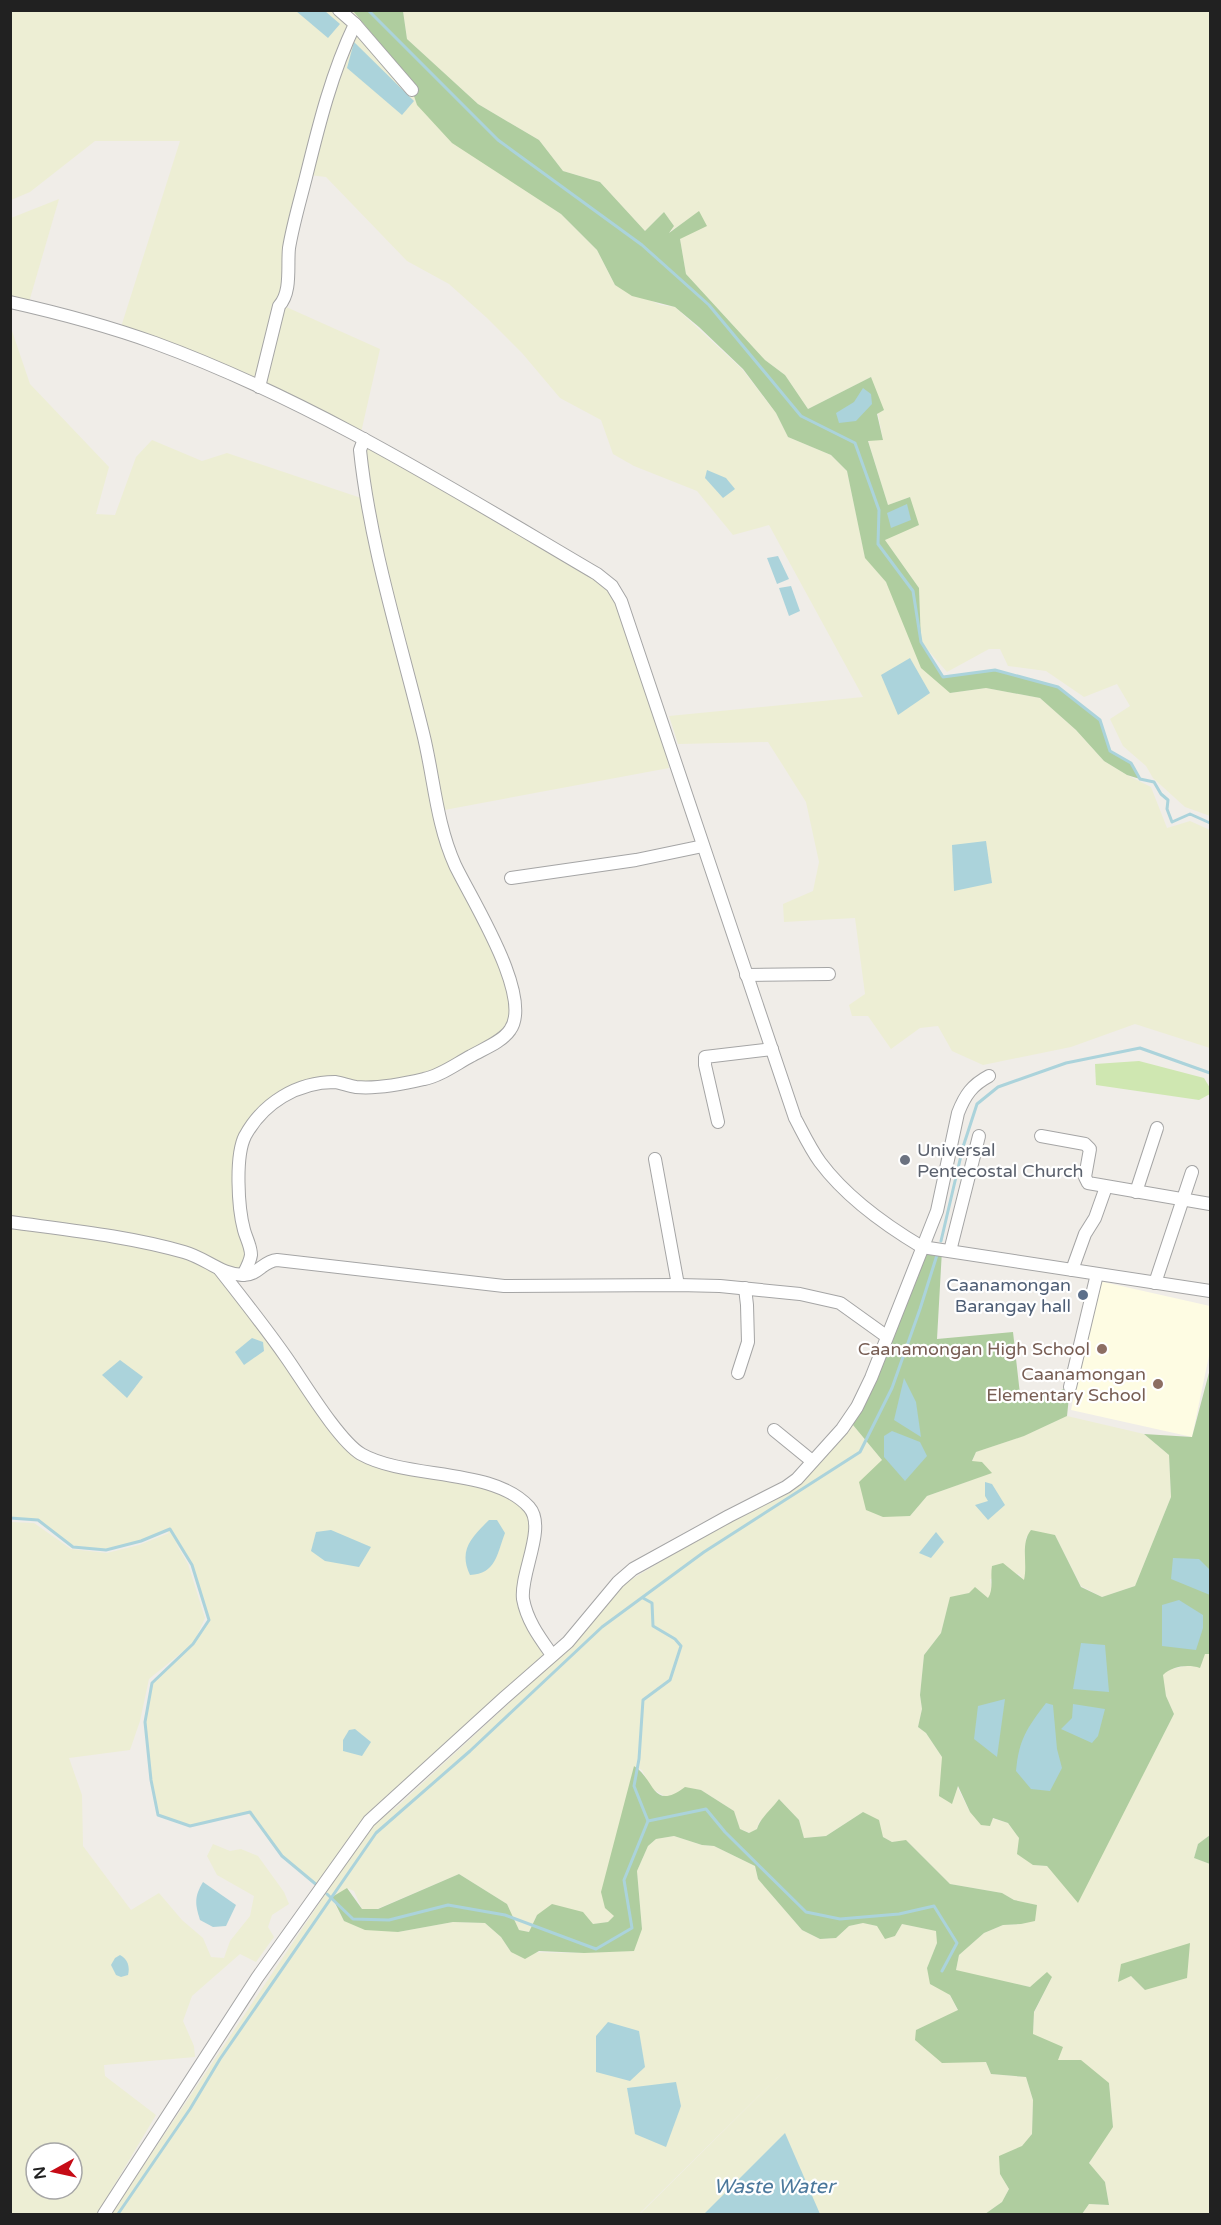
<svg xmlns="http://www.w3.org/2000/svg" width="1221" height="2225" font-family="'Varela Round',sans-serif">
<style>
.education{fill:#fefce3}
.farmland{fill:#edeed4;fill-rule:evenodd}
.grass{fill:#cfe7b1}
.forest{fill:#afcd9f}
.water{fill:#abd3db}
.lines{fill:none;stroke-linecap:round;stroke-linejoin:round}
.stream{stroke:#abd3db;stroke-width:3}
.minor-casing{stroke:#a5a5a5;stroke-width:14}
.minor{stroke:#fff;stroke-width:12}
.worship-dot{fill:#6b7280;stroke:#fff;stroke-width:2}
.service-dot{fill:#5c6f8a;stroke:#fff;stroke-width:2}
.education-dot{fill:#8d6e63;stroke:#fff;stroke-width:2}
.labels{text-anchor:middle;stroke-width:4.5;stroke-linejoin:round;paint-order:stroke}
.worship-label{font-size:18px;fill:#5b616d;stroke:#fff;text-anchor:start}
.service-label{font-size:18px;fill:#4e5e75;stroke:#fff;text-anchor:end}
.education-label{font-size:18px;fill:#785e54;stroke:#fff;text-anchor:end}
.water-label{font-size:20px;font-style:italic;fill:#4b789c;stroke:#fff}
</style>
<rect width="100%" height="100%" fill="#f0ede8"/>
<path class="education" d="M1099 1281 1210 1306V1351L1192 1437 1071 1410Z"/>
<g class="farmland">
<path d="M11 11H353L394 60 510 180 561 214 597 250 615 285 661 305 675 307 742 369 776 413 788 437 831 455 847 471 865 557 886 582 950 693 986 688 1040 698 1076 730 1104 761 1127 775 1151 787 1167 828 1190 821 1210 830V1048L1135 1024 1071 1047 983 1065 952 1051 938 1026 920 1028 891 1049 868 1016H852L849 1005 865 994 855 918 784 922 783 904 813 891 819 862 806 802 768 742 678 744 669 716 863 697 769 525 733 535 697 491 634 466 613 454 601 420 560 398 522 353 487 318 449 284 407 261 326 177 309 175 284 306 380 349 360 437 121 327 180 141H95L30 192 11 200Z"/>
<path d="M403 11H1210V816L1185 807 1153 778 1146 766 1123 746 1110 719 1130 706 1117 684 1084 697 1046 671 1008 666 1000 649H989L947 672 921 642 919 588 885 540 910 497 888 505 868 440H883L871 377 808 409 785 375 765 360 686 274 680 239 699 212 665 235 674 226 664 212 645 231 600 182 563 171 539 140 478 104 407 39Z"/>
<path d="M59 199 29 302 11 297V218Z"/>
<path d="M10 325 30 384 109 467 96 514 115 515 136 457 152 440 202 461 227 453 367 500 362 443 597 574 616 593 662 723 669 768 439 811 516 1004 502 1038 429 1078 371 1086 321 1084 287 1093 246 1136 239 1170 251 1251 246 1275 221 1270 361 1454 496 1487 533 1513 523 1597 552 1655 383 1807 319 1887 282 1856 247 1812 190 1826 158 1815 151 1780 145 1722 152 1683 186 1649 149 1679 140 1721 130 1750 69 1758 82 1795 83 1846 131 1910 159 1893 182 1920 203 1938 211 1957 224 1958 230 1941 250 1916 254 1896 217 1875 207 1856 213 1844 230 1851 241 1849 258 1856 284 1892 289 1904 272 1915 268 1927 274 1937 256 1962 240 1954 192 1996 183 2021 194 2046 195 2057 104 2065 105 2076 156 2115 97 2214H11V1522L34 1523 71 1549 107 1553 139 1545 169 1533 166 1530 141 1541 106 1550 71 1545 38 1520 11 1518ZM175 1542 192 1565 209 1619 196 1638 205 1618 188 1564ZM36 2153H72V2189H36Z"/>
<path d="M1067 1416 1144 1434 1169 1455 1171 1497 1135 1586 1102 1597 1081 1586 1055 1535 1026 1537 1027 1571 1024 1581 1019 1574 990 1579 992 1591 988 1599 969 1593 950 1598 941 1633 924 1655 920 1695 922 1709 918 1727 926 1733 942 1757 970 1812 1008 1823 1019 1838 1033 1865 1047 1866 1078 1902 1174 1714 1166 1696 1162 1675 1167 1670 1190 1665 1205 1654H1210V1835L1198 1844 1194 1858 1210 1864V2214H1082L1089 2204 1109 2205 1105 2182 1089 2164 1102 2139 1113 2127 1109 2083 1060 2072 1033 2034 1034 2013 1052 1977 1030 1987 959 1972 956 1970 959 1955 984 1933 1003 1925 1021 1924 1036 1905 1014 1900 1002 1893 950 1884 907 1841 892 1842 883 1837 863 1812 826 1836 804 1838 799 1820 779 1799 767 1816 759 1822 757 1829 750 1833 740 1829 734 1811 701 1790 685 1788 673 1797H666L651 1788 642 1770 634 1766 628 1792 614 1916 609 1922 593 1924 537 1915 529 1932 519 1930 507 1904 459 1874 377 1909H362L354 1891 347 1888 333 1901 344 1921 398 1932 453 1922 485 1923 501 1937 511 1952 584 1953 642 1929 637 1871 648 1846 656 1839 674 1836 702 1845 714 1846 755 1866 758 1879 802 1930 820 1939 836 1938 849 1926 863 1923 877 1926 895 1936 902 1924 937 1931V1943L927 1968 950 1995 958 2011 916 2030 979 2062H986L991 2074 1026 2077 1033 2100 1032 2134 1000 2174 1009 2189 1002 2202 985 2214H640L798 2057 639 2214H111L371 1826 400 1804 547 1668 619 1587 813 1469 853 1425 882 1460 910 1516 927 1496 991 1473 982 1462H972L976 1452 1023 1436ZM1190 1944 1145 1990 1131 1976 1118 1981Z"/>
</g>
<path class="grass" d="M1139 1061 1204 1078 1210 1088V1094L1199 1100 1096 1085 1095 1064Z"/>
<g class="forest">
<path d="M353 11H403L407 39 478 104 539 140 563 171 600 182 645 231 664 212 674 226 669 233 699 211 707 226 680 239 686 274 765 360 785 375 808 409 871 377 884 410 877 414 883 440 868 441 888 505 910 497 919 525 885 540 919 588 921 642 943 677 995 670 1058 687 1100 720 1110 751 1131 763 1140 779 1127 775 1104 761 1076 730 1040 698 986 688 950 693 921 668 886 582 865 558 847 471 831 455 788 437 776 413 743 369 699 327 675 307 632 296 615 285 597 250 561 214 452 143 417 105 412 90 394 60Z"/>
<path d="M922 1247 942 1250 937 1339 1013 1332 1021 1403 1070 1387 1067 1416 1024 1436 976 1452 972 1461 982 1462 992 1473 927 1496 910 1516 883 1517 866 1510 859 1482 882 1460 853 1425Z"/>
<path d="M1210 1369V1654H1205L1200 1668C1188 1664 1172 1666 1163 1675L1166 1696 1174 1714 1078 1903 1047 1866 1033 1865 1017 1854 1019 1838 1008 1823 993 1818 990 1826 981 1825 970 1812 958 1786 952 1804 939 1796 942 1757 926 1733 918 1727 922 1709 920 1695 924 1655 941 1633 950 1597 969 1593 975 1587 988 1598C994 1589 990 1577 992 1566L1003 1563 1024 1580C1028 1563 1020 1544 1031 1530L1055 1535 1081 1587 1102 1597 1135 1586 1171 1497 1169 1455 1144 1434 1192 1437Z"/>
<path d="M634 1766C655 1779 652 1812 685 1787L701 1790 734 1811 740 1829 749 1833 757 1829C760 1818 772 1809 779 1799L799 1820 804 1838 826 1836 863 1812 879 1820 883 1837 892 1842 906 1840 950 1884 1002 1893 1014 1900 1037 1905 1035 1921 1021 1924 1003 1925 984 1933 959 1955 956 1970 1030 1987 1047 1972 1052 1977 1034 2012 1033 2034 1063 2047 1058 2060H1081L1109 2083 1113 2127 1089 2163 1105 2182 1109 2205 1089 2204 1082 2214H985L1002 2202 1009 2189 1000 2174 999 2156 1022 2146 1032 2134 1033 2100 1026 2077 991 2074 986 2062 942 2063 915 2040 916 2030 958 2010 950 1995 930 1984 927 1968 937 1943 936 1931 902 1924 895 1936 885 1939 877 1926 863 1923 849 1926 836 1938 820 1939 802 1930 758 1879 755 1866 714 1846 702 1845 674 1836 656 1839 648 1846 637 1871 642 1929 634 1951 584 1953 539 1951 525 1959 511 1952 501 1937 485 1923 453 1922 398 1932 365 1930 344 1921 332 1897 347 1888 362 1909H378L459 1874 507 1904 519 1930 529 1932 537 1915 552 1904 583 1912 593 1924 608 1922 614 1916 605 1908 601 1892Z"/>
<path d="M1210 1835V1864L1194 1858 1198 1844Z"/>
<path d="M1190 1943 1187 1978 1145 1990 1131 1976 1118 1982 1121 1964Z"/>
</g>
<g class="water">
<path d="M296 11H325L340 24 328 38Z"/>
<path d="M354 42 414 101 402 115 347 68Z"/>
<path d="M863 388 871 394 872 404 856 421 839 423 836 413 854 402Z"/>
<path d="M707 470 726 478 735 489 723 498 705 478Z"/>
<path d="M907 504 911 520 891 528 887 513Z"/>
<path d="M778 556 789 579 777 584 767 558Z"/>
<path d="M791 586 800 611 789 616 779 588Z"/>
<path d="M910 658 930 693 898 715 881 675Z"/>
<path d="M986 841 992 883 954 891 952 845Z"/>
<path d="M252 1338 263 1342 264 1351 244 1365 235 1352Z"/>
<path d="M120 1360 143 1377 127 1398 102 1375Z"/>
<path d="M904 1378 916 1402 921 1437 894 1420Z"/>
<path d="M892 1431 920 1442 927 1456 905 1481 884 1457V1436Z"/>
<path d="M985 1482 992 1484 1005 1505 988 1520 975 1505 988 1501 985 1496Z"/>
<path d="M489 1520H497L505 1533C497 1554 496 1574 470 1575 458 1550 472 1537 489 1520Z"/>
<path d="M331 1530 371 1547 359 1567 325 1561 311 1551 316 1532Z"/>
<path d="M936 1532 944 1542 931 1558 919 1553Z"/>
<path d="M1173 1558 1199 1559 1210 1570V1595L1171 1579Z"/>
<path d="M1179 1600 1203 1615V1628L1196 1650 1162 1646V1605Z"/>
<path d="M1081 1643 1105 1645 1109 1692 1073 1689Z"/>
<path d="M1005 1699 997 1757 974 1739 978 1706Z"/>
<path d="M1046 1703 1053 1705 1057 1749 1062 1768 1050 1791 1031 1789 1016 1771C1019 1739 1027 1728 1046 1703Z"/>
<path d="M1073 1704 1105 1709 1098 1736 1092 1743 1061 1729 1072 1718Z"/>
<path d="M355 1729 371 1742 362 1756 343 1751V1740L349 1730Z"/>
<path d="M203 1882 236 1905 226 1926 213 1927 200 1920C195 1904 194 1897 203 1882Z"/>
<path d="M120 1955C128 1959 130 1967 128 1975L121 1977 116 1975 111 1965 115 1958Z"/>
<path d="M608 2022 639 2031 645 2067 630 2081 596 2072V2036Z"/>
<path d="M676 2082 681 2106 666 2147 635 2134 627 2088Z"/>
<path d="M785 2133 820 2214H704Z"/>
</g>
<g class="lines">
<g class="stream">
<path d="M368 10 498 140 642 245 709 305 801 416 855 443 879 510 878 544 913 591 921 642 943 677 995 670 1058 687 1100 720 1110 751 1131 763 1140 779 1154 782 1161 794 1168 800 1167 809 1172 822 1190 814 1210 823"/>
<path d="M941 1241 963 1147 977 1104 998 1087 1066 1063 1140 1048 1210 1073"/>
<path d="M10 1518 38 1520 73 1547 106 1550 141 1541 170 1529 192 1565 209 1620 193 1644 152 1683 145 1722 151 1780 158 1815 190 1826 250 1812 282 1856 318 1886"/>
<path d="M643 1598 652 1603 653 1626 675 1639 681 1646 670 1680 643 1700 639 1759 634 1786 648 1821"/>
<path d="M327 1894 353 1919 389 1920 448 1905 505 1915 596 1949 632 1928 624 1880 648 1821 706 1809 725 1832 806 1912 840 1919 899 1914 934 1906 957 1943 942 1971"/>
<path d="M118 2214 190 2109 220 2059 376 1833 470 1751 602 1627 704 1552 860 1452 892 1388 920 1309 937 1255"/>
</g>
<defs>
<g id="minor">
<path d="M355 24 412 90"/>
<path d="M10 302C59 313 108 326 155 343 311 400 454 490 597 574L612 586 621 601 795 1118C803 1133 810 1148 820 1162 846 1197 885 1225 922 1247L1210 1291"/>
<path d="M259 387 279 306C292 292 287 266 289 248 293 224 300 201 306 177 319 124 332 72 355 24L339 10"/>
<path d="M511 878 636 860 703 846"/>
<path d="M746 975 829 974"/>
<path d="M718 1122 705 1065V1057L772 1049"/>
<path d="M1041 1136 1085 1144 1090 1149 1085 1177 1088 1183 1210 1204"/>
<path d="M655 1159 678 1285"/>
<path d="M1136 1192 1157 1128"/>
<path d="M10 1222C68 1230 128 1236 184 1252 206 1258 221 1275 244 1275 258 1275 263 1261 277 1260L504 1286 678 1285 720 1286 800 1294 840 1303 886 1336"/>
<path d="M950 1251 979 1136"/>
<path d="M220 1270C242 1298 265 1327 286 1357 303 1381 338 1440 361 1454 407 1480 493 1467 529 1507 547 1527 520 1573 523 1599 527 1621 540 1638 552 1655"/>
<path d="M1072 1270 1085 1234 1095 1218 1106 1187"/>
<path d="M243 1275C246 1269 250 1262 251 1255 251 1246 246 1238 244 1230 238 1208 235 1156 245 1136 263 1103 297 1082 335 1082 342 1083 349 1086 356 1087 377 1089 403 1084 424 1079 440 1076 456 1064 471 1056 483 1049 502 1042 510 1030 534 997 471 899 455 865 436 823 434 777 423 733 400 639 370 546 360 450L364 439"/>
<path d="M1155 1283 1192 1172"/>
<path d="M738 1373 748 1342 747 1305 745 1288"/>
<path d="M1070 1387 1097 1274"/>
<path d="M774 1430 812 1461"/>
<path d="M104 2214 257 1978 369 1821 504 1698 568 1642 618 1582 633 1569 729 1516 786 1487 797 1479 842 1429 857 1407 871 1378 937 1211 958 1113C965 1095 972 1085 989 1076"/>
</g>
</defs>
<use href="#minor" class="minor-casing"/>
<use href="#minor" class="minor"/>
</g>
<circle class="worship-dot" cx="905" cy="1160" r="6"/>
<circle class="service-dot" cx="1083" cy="1295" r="6"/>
<g class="education-dot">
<circle cx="1102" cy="1349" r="6"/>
<circle cx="1158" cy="1384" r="6"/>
</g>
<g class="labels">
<g class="worship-label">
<text x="917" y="1156">Universal<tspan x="917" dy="21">Pentecostal Church</tspan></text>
</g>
<g class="service-label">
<text x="1071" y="1291">Caanamongan<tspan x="1071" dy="21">Barangay hall</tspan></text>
</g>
<g class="education-label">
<text x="1090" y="1355">Caanamongan High School</text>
<text x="1146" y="1380">Caanamongan<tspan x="1146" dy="21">Elementary School</tspan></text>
</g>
<g class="water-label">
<text x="774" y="2193">Waste Water</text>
</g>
</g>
<rect width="1221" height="2225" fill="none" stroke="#212121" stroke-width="24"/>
<g transform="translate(54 2171) rotate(262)"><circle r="28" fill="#ffffff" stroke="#a6a6a6" stroke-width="1.5"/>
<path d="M0-4.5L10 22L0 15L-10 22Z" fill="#c60b16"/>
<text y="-9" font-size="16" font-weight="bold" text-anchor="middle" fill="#212121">N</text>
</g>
</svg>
